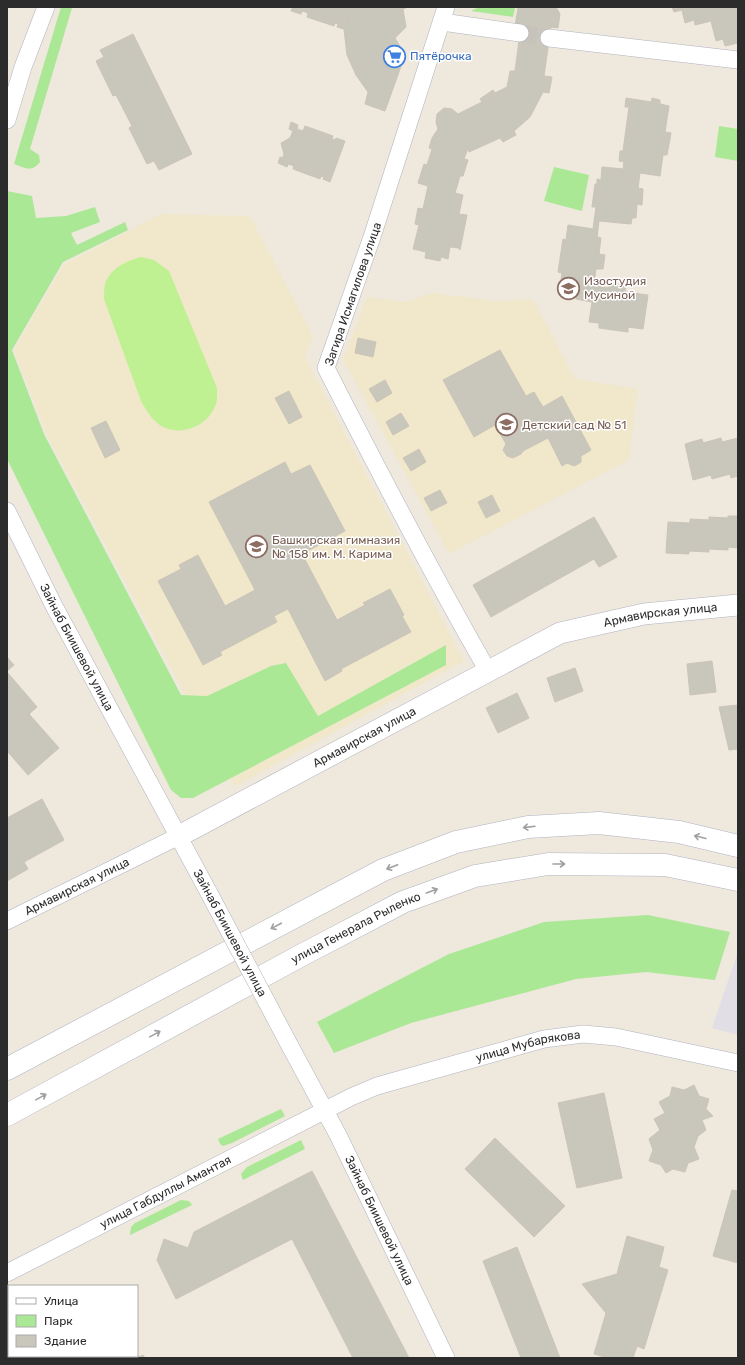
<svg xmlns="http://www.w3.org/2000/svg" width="745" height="1365" font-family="Rubik,sans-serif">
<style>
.industrial{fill:#e1dee6}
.education{fill:#f1e8cc}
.green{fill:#abe896}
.pitch{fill:#bff092}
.building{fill:#c9c6bc;stroke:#cac5b6}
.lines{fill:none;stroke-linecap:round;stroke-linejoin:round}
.minor-tunnel{stroke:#c7c2ba;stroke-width:17;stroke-dasharray:17 8;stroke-linecap:butt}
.minor-casing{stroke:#b1b2c0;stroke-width:18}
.tertiary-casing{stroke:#b1b2c0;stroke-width:22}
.secondary-casing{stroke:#b1b2c0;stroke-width:23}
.minor{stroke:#fff;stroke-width:17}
.tertiary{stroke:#fff;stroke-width:21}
.secondary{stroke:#fff;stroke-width:22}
.minor-bridge-casing{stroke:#b1b2c0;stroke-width:18;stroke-linecap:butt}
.minor-bridge{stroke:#fff;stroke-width:17}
.oneway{stroke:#a0a0a0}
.labels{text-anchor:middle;stroke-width:3;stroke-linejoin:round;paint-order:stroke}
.shop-label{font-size:12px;fill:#366cbe;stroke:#fff;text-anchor:start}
.education-label{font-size:12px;fill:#785e54;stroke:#fff;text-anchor:start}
.street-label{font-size:12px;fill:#2c2c2c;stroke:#fff}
</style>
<rect width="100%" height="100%" fill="#eee8dd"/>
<path class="industrial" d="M738 952V1035L712 1028Z"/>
<g class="education">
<path d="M161 214 250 216 313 336 305 357 464 661 234 787 46 433 14 350 64 264Z"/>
<path d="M432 293 496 301 533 299 575 379 638 389 629 460 449 554 343 360 367 297 405 302Z"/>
</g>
<g class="green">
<path d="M61 7 72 8 30 149 39 155 40 162C31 173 26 168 14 164Z"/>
<path d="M479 7H514L515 8 513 17 471 11Z"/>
<path d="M719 126 738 129V161L715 157Z"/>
<path d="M554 167 589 175 582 211 544 201Z"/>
<path d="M7 191 32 196 36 218 66 216 95 207 100 222 71 233 77 245 125 222 128 230 63 262 12 350 44 434 181 695 207 696 271 666 286 663 318 716 446 645V665L193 798H181L171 790 7 459Z"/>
<path d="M648 915 730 932 715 980 646 972 576 979 411 1023 334 1053 317 1022 449 954 544 922Z"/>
<path d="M281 1109 285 1116 232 1143 223 1146 220 1144 218 1139Z"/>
<path d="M301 1140 305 1149 243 1180 241 1174 247 1167Z"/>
<path d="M181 1200 189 1201 192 1205 130 1235 131 1227 135 1223Z"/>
</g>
<path class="pitch" d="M142 257 154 260 169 271 217 388C217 392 217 396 217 400 212 424 184 437 163 427 153 422 146 410 141 401L104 299C104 294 104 288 105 284 110 268 128 260 142 257Z"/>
<g class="building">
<path d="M293 7H352L344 29 337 27 338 24 335 23 334 26 307 17 308 13 302 11 301 14 291 11Z"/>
<path d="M352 7H408L403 9 406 27 395 38 405 55 385 111 365 104 368 92 356 75 347 55 344 29Z"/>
<path d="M517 7H556L560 14 518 8Z"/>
<path d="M672 7H738V43L725 46 723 39 716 41 711 21 695 25 694 20 685 23 682 10 674 12Z"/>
<path d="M518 8 560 14 558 28 551 27 544 76 552 77 549 93 543 92 530 117 514 131 516 135 503 142 500 138 469 152 468 148 464 159 468 160 463 176H460L455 193 463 195 459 214 467 215 460 250 459 248 450 247 448 259 441 257 440 261 425 258 426 252 413 249 419 225 415 224 418 208 423 209 428 186 418 183 424 164 427 165 432 149 429 148 432 138 438 129 436 122 437 114 444 108 452 109 458 114 482 102 480 99 493 90 495 93 507 87 510 71H515L520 33 515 26Z"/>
<path d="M133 34 192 154 159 170 154 161 147 164 129 128 132 126 116 95 113 96 96 61 104 57 100 50Z"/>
<path d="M626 98 651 102 652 98 660 100V104L669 106 665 132 671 133 667 155H663L660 176 640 173 638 188 643 189 642 205 637 204 636 218H632L631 224 599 221 597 237 601 238 599 254 605 255 603 269H596L594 283 588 282V285L608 288 609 284 626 286 625 292 648 295 643 329 628 327V332L599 328V323L589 322 592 302 576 299 577 293 568 292 570 281 561 280 562 273 558 272 563 239 566 240 568 225 593 229 596 207H592L595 184H597V179L601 180 602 167 623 169 624 162 619 161 620 151H623L629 107H625Z"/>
<path d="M291 122 298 125 297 129 303 131 305 126 333 136 332 139 335 140 336 138 345 141 330 182 323 179 324 177 321 176 320 179 293 169 294 166 288 164 287 167 278 163 280 157 283 158 284 154 281 143 290 138 293 131 289 129Z"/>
<path d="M358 338 376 342 373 357 355 353Z"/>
<path d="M500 350 526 396 534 392 543 407 562 396 591 450 581 456V462L578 464 574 466 567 463 562 466 548 438 523 451 521 454 513 458 507 456 503 450 506 444 495 425 474 437 443 380Z"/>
<path d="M385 380 392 393 377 402 369 389Z"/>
<path d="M289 391 302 417 289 424 275 398Z"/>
<path d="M401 413 409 426 393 435 386 422Z"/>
<path d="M106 421 120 450 105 458 91 428Z"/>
<path d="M721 438 722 442 738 438V476L731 478 730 474 712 479 711 475 693 480 685 444 702 439 703 443Z"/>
<path d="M419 449 426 462 411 471 403 458Z"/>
<path d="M285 462 291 474 310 465 345 531 302 554 337 620 365 605 363 603 390 589 404 615 402 616 411 632 341 669 342 671 325 681 288 609 274 616 277 622 220 652 222 655 203 665 158 581 181 569 179 565 198 555 225 606 255 590 209 502Z"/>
<path d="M440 490 447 503 431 511 424 498Z"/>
<path d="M492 495 500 511 486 518 478 502Z"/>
<path d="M728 516H738V548L728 547V550L709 549V552L689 551V554L666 553 668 522 690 523V519L709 520V517L728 518Z"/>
<path d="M594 517 617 557 599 567 594 559 491 617 473 585Z"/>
<path d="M7 657 14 665 7 671Z"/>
<path d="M712 661 716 692 690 695 687 664Z"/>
<path d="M575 668 583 691 555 702 547 678Z"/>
<path d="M7 672 37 707 29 714 59 748 28 775 7 751Z"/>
<path d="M517 693 529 718 498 733 486 708Z"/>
<path d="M738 705V749L729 750 719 707Z"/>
<path d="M42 799 64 840 24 862 28 869 7 881V818Z"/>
<path d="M694 1085 699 1096 709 1099 706 1109 713 1116 702 1120 706 1130 698 1136 694 1147 699 1159 688 1163 685 1172 673 1169 666 1173 661 1165 649 1161 653 1150 649 1139 660 1130 654 1119 665 1113 659 1102 670 1096 672 1087 684 1090Z"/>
<path d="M604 1093 622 1178 577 1188 558 1103Z"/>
<path d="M495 1138 565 1206 534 1237 465 1169Z"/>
<path d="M312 1171 409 1358H353L292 1239 176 1299 157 1260 164 1239 188 1248 194 1232Z"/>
<path d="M732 1190 738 1191V1263L713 1256Z"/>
<path d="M627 1236 664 1247 659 1267 668 1270 644 1349 637 1346 633 1358H608L594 1354 606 1313 582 1284 617 1274Z"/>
<path d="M517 1247 560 1358H521L483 1261Z"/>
<path d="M9 1340V1356H64L65 1358H7V1341Z"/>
<path d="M137 1354 139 1357 143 1355 145 1358H97L96 1356H137Z"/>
</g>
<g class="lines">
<path class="minor-tunnel" d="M520 33 549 38"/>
<defs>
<g id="minor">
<path d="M446 7 372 237 326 368C378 470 431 572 488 671"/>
<path d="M442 22 520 33"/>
<path d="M549 38 738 60"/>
<path d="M7 120 23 67 46 7"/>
<path id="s1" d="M7 511 54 606 209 893"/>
<path id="s2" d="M7 921 179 836"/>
<path id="s3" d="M290 1046 338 1135 446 1358"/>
<path id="s4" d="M7 1273 351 1097 377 1086 544 1039 583 1034 616 1037 738 1063"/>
</g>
<g id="tertiary">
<path id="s5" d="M179 836 560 633 644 614 738 605"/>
</g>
<g id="secondary">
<path d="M7 1069 383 870 456 842 528 827 599 823 679 832 738 846"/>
<path id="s6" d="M7 1115 300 956 403 902 475 876 548 864 665 865 738 880"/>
</g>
</defs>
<use href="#minor" class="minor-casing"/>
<use href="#tertiary" class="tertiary-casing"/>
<use href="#secondary" class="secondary-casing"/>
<use href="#minor" class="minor"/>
<use href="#tertiary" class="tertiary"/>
<use href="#secondary" class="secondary"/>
<defs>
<path id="minor-bridge" d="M209 893 290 1046"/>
</defs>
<use href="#minor-bridge" class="minor-bridge-casing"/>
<use href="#minor-bridge" class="minor-bridge"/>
</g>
<defs><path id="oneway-shaft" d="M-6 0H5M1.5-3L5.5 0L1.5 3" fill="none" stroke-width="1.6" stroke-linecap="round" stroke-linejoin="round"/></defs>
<g class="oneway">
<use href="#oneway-shaft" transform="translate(529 827) rotate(173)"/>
<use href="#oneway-shaft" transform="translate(700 837) rotate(-166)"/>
<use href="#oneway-shaft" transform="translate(559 864)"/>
<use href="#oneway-shaft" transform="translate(392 867) rotate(159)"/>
<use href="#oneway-shaft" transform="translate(432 891) rotate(-20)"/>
<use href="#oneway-shaft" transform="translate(276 926) rotate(152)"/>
<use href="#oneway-shaft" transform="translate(155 1034) rotate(-29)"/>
<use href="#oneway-shaft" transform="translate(41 1097) rotate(-29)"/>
</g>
<defs>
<symbol id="supermarket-ring" viewBox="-11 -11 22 22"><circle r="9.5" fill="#fff" stroke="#3f7fe0" stroke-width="1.5"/><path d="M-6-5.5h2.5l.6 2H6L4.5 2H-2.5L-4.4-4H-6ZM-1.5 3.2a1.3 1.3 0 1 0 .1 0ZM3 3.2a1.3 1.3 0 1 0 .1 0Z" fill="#3f7fe0"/></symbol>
<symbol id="school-ring" viewBox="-11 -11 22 22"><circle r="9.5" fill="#fff" stroke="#8d6e63" stroke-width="1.5"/><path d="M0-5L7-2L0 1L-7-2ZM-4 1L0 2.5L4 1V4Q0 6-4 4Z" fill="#8d6e63"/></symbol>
</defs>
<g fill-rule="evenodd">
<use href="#supermarket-ring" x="382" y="44" width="25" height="25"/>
<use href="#school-ring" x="556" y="276" width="25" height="25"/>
<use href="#school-ring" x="494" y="412" width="25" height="25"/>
<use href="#school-ring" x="244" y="534" width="25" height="25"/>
</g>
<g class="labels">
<g class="shop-label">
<text x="410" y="60">Пятёрочка</text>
</g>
<g class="education-label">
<text x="584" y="285">Изостудия<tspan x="584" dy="14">Мусиной</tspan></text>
<text x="522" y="429">Детский сад № 51</text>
<text x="272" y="544">Башкирская гимназия<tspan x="272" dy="14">№ 158 им. М. Карима</tspan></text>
</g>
<g class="street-label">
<text transform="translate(353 294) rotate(-71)" y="4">Загира Исмагилова улица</text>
<text dy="4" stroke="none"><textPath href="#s5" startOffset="534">Армавирская улица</textPath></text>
<text dy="4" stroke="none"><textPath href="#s1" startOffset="153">Зайнаб Биишевой улица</textPath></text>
<text dy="4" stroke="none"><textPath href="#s5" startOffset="210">Армавирская улица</textPath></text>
<text dy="4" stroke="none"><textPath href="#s2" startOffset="78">Армавирская улица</textPath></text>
<text dy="4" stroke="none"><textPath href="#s6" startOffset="396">улица Генерала Рыленко</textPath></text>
<text transform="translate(230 933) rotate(62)" y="4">Зайнаб Биишевой улица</text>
<text dy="4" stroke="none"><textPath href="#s4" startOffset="571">улица Мубарякова</textPath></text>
<text dy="4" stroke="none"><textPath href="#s4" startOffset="178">улица Габдуллы Амантая</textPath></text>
<text dy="4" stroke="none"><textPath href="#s3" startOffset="196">Зайнаб Биишевой улица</textPath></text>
</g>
</g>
<rect width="745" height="1365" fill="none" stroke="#2c2c2c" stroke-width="16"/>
<rect x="8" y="1285" width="130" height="72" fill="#ffffff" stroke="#ababab"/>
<rect x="16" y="1298" width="20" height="6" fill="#ffffff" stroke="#ababab"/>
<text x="44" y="1305" font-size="12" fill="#2c2c2c">Улица</text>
<rect x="16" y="1315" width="20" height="12" fill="#abe896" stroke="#ababab"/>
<text x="44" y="1325" font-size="12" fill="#2c2c2c">Парк</text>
<rect x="16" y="1335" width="20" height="12" fill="#c9c6bc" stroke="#ababab"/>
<text x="44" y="1345" font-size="12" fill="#2c2c2c">Здание</text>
</svg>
